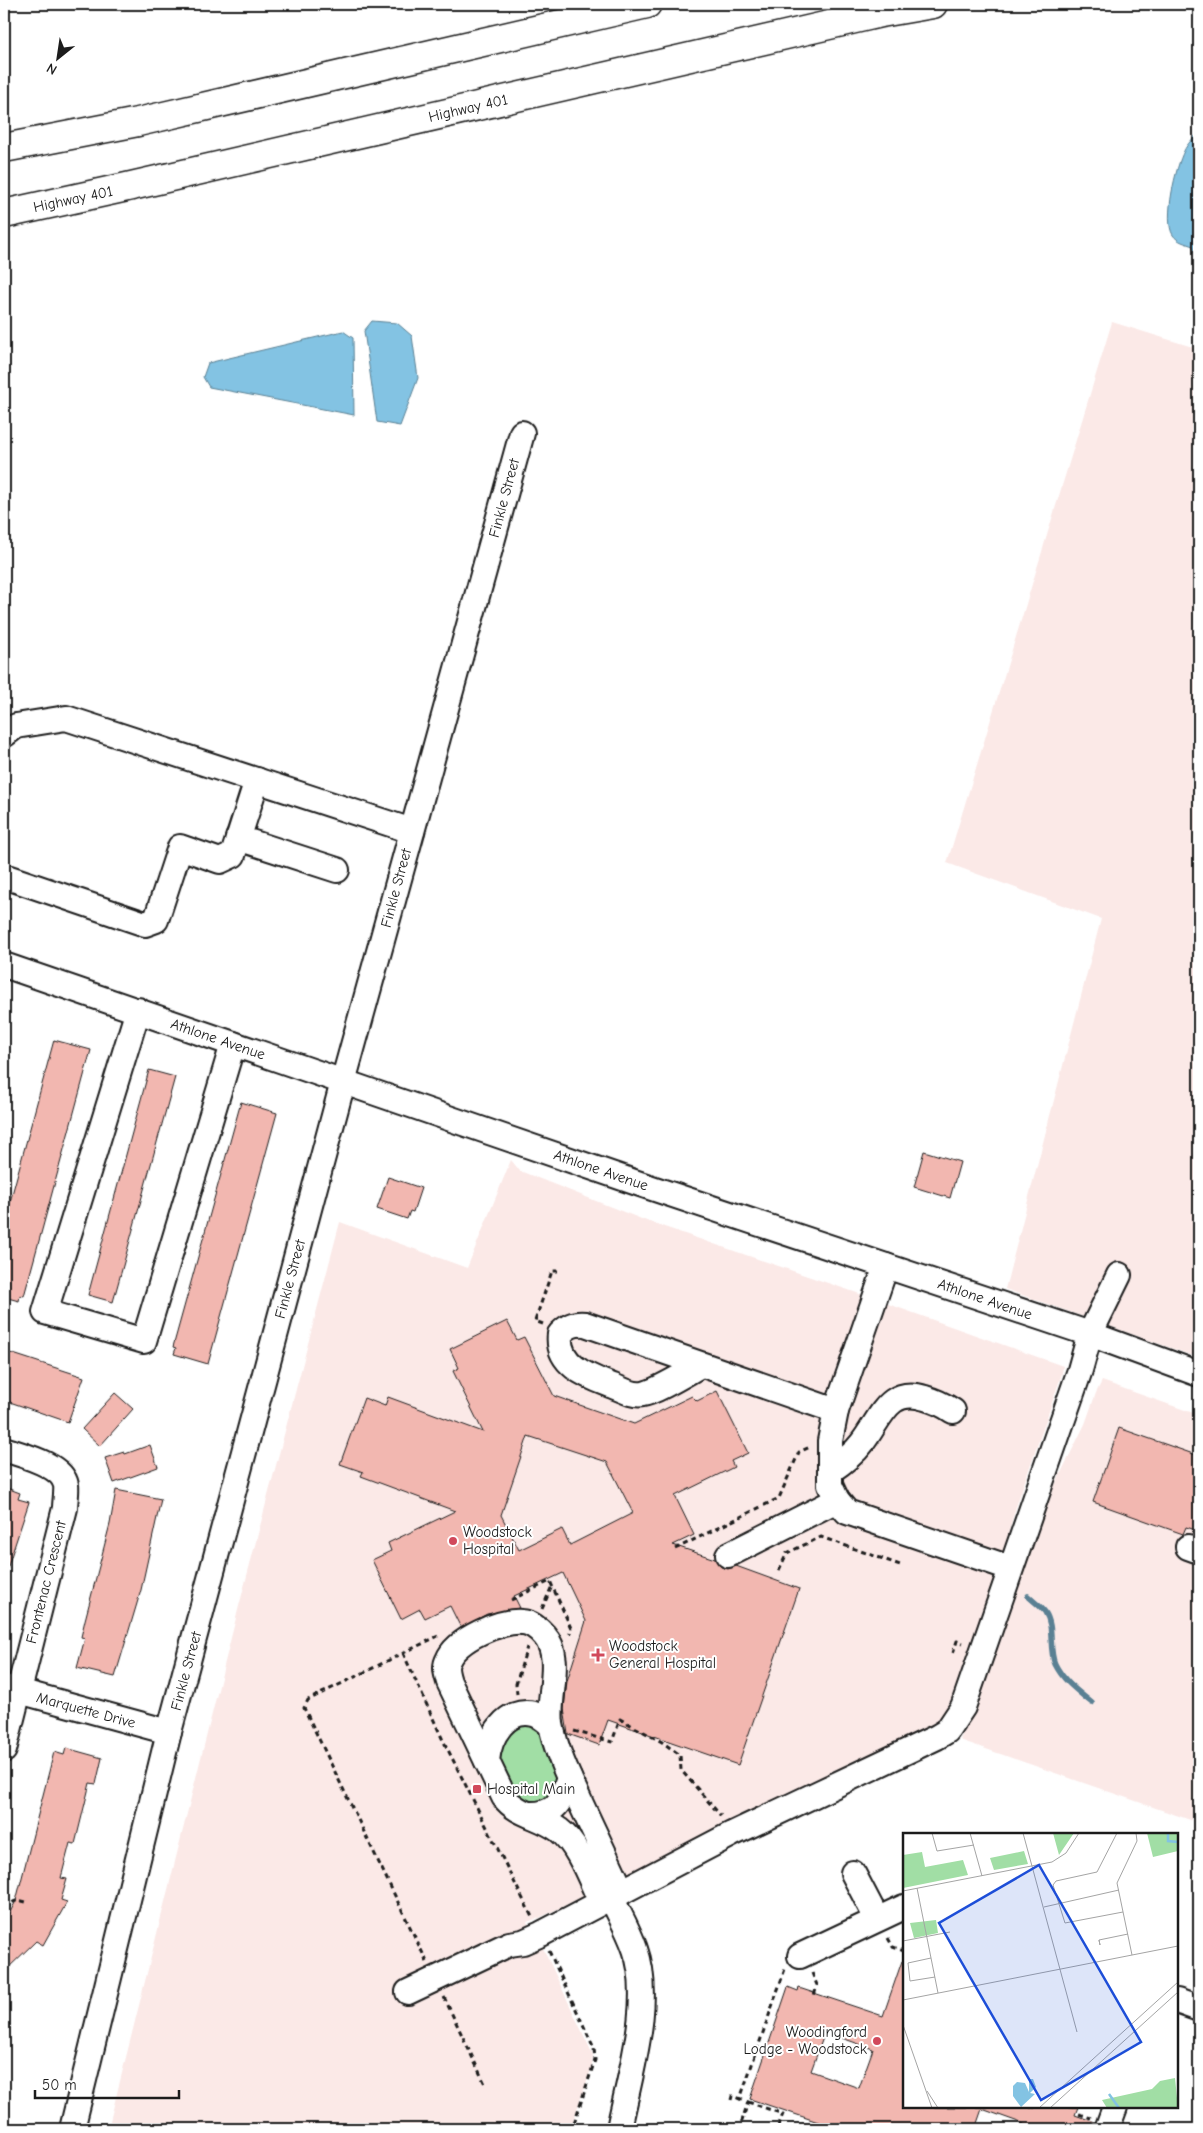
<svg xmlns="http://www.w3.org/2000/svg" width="1203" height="2133" font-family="'Comic Neue',sans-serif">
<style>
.built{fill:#fbe9e7}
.green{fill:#a1dea5;stroke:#5e7d60}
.water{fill:#83c3e3;stroke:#5a8093}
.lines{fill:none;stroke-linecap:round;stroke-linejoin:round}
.stream{stroke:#5a8093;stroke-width:5.5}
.building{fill:#f2b7b0;stroke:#1c1c1c;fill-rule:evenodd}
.minor-casing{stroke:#1c1c1c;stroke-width:28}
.highway-casing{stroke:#1c1c1c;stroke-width:31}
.path{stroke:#1c1c1c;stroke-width:3;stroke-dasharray:5 4;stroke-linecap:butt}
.minor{stroke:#fff;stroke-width:24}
.highway{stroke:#fff;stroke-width:28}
.poi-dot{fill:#d1495b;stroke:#fff;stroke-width:2}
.labels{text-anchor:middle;stroke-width:4;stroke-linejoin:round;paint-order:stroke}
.street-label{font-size:15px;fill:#1c1c1c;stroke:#fff}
.poi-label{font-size:15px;fill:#1c1c1c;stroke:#fff;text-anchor:start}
.inset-river{fill:none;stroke:#83c3e3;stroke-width:2.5}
.inset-road{fill:none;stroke:#a4a4a4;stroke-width:1}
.view{fill:#1d4ed8;fill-opacity:0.15;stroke:#1d4ed8;stroke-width:2.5}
.inset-edge{fill:none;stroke:#1c1c1c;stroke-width:2.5}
</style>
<rect width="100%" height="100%" fill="#fff"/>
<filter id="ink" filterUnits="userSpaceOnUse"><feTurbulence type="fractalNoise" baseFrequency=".02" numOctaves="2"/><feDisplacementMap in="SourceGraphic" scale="10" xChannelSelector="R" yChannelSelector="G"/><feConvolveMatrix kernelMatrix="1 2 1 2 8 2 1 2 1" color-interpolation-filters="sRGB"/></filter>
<g filter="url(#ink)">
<g class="built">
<path d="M1112 322 1199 349V1358L1005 1289 1101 919 947 863Z"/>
<path d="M511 1160 520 1171 644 1220 860 1294 1063 1366 1062 1374 1016 1507 992 1589 952 1704 936 1724 919 1734 539 1918 527 1922 544 1950 593 2055 592 2067 570 2129H108L239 1606 340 1222 467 1268Z"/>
<path d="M1102 1381 1199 1415V1823L960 1740 1012 1608 1047 1501 1085 1424 1096 1393Z"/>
</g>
<path class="green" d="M521 1722 540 1727 560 1784 539 1810 516 1796 499 1759V1744Z"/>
<g class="water">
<path d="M1199 133V254H1195L1193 246C1185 243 1178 242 1173 235 1163 220 1176 166 1184 151 1187 144 1194 137 1199 133Z"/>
<path d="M372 321 397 323 412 336 418 378 400 426 377 422 364 331Z"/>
<path d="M343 331 353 338 354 415 209 387 203 377 208 363Z"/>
</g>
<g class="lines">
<path class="stream" d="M1028 1596C1033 1601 1041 1606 1045 1612 1055 1627 1048 1648 1055 1664 1064 1682 1078 1691 1092 1703"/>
</g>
<g class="building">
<path d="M54 1040 91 1050 24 1296 20 1295 19 1301 4 1297V1224Z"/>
<path d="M149 1070 175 1077 113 1302 88 1295Z"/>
<path d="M241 1102 277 1113 208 1364 174 1354 176 1348 173 1347Z"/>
<path d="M924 1151 960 1162 950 1198 914 1187Z"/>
<path d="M388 1177 421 1188 413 1212 410 1211 407 1219 377 1209Z"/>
<path d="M507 1321 517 1340 524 1337 554 1396 634 1424 692 1396 697 1401 717 1391 748 1453 731 1461 734 1467 675 1496 694 1535 673 1545 715 1559 721 1567 728 1569 736 1566 799 1589 738 1765 608 1720 599 1745 568 1734 564 1709 567 1681 586 1621 563 1573 514 1596 520 1608 487 1614 461 1628 450 1606 425 1618 420 1609 401 1619 372 1560 391 1551 388 1543 455 1511 361 1476 363 1472 340 1464 364 1398 385 1406 388 1397 483 1432 453 1371 459 1368 450 1349ZM528 1436 607 1462 633 1513 570 1545 562 1529 519 1550 501 1515Z"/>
<path d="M7 1352 84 1377 68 1422 4 1400V1361Z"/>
<path d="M115 1393 133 1409 100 1446 82 1429Z"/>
<path d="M1119 1428 1199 1456V1531L1186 1527 1183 1534 1093 1502Z"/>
<path d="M150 1445 158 1467 114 1483 105 1458 124 1452 125 1454Z"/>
<path d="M4 1487 20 1493 18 1499 29 1502 6 1572 4 1571Z"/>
<path d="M116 1490 161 1499 141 1590 115 1677 77 1668 85 1638 81 1637 85 1620 110 1524Z"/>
<path d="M66 1748 102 1758 96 1784 90 1783 75 1844 70 1843 61 1878 67 1879 61 1900 67 1902 43 1945 36 1941 4 1972V1923L16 1901 54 1752 64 1755Z"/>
<path d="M902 1961 904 1962V2107H1078L1075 2115 1095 2122 1094 2129H1023L1024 2124 982 2109 975 2129H839L750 2099 788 1987 798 1991 799 1988 883 2016ZM825 2032 873 2049 859 2088 811 2071Z"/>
</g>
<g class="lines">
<defs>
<g id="minor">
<path d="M4 735 16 726 66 718 412 831"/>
<path d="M238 838 337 870"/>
<path d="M4 876 145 924 156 920 180 847 220 861 233 855 257 780"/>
<path d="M4 965 640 1184 1090 1334 1199 1374"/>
<path d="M138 1010 45 1312 144 1341 233 1044"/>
<path d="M886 1266 836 1411 830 1441V1485L837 1500 847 1512 1010 1568"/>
<path d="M701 1365C688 1372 656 1392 643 1394 633 1396 623 1390 613 1386 590 1377 556 1366 560 1334 568 1326 573 1323 585 1324L836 1411"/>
<path d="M4 1449C21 1455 62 1464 66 1485 67 1492 65 1501 65 1508L4 1750"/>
<path d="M830 1471C842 1463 853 1455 862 1443 881 1419 888 1386 925 1398 936 1401 944 1405 953 1411"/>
<path d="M1188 1547 1199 1551"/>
<path d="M728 1555 837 1500"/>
<path d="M4 1687 169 1732"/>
<path d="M487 1761C489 1737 506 1707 534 1714 541 1716 546 1721 551 1725"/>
<path d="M529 1814C556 1815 561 1802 569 1778"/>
<path d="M853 1873 877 1919"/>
<path d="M611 1897C619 1914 629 1931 635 1949 654 2001 629 2077 619 2129"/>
<path d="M601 1902C591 1881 578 1844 559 1830 541 1816 517 1815 504 1797L449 1682C447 1675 444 1667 448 1660 456 1639 501 1620 522 1622 530 1622 539 1629 544 1635 564 1657 547 1695 551 1724 556 1752 570 1780 582 1806 595 1834 609 1863 622 1892"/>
<path d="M800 1956 904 1907"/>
<path d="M408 1992 509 1944 523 1942 541 1934 732 1834 937 1737 947 1731 963 1707 1080 1370 1090 1334 1119 1275"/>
<path d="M1177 2001 1199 2009"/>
<path d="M72 2129 169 1732 343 1082 522 433"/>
<path d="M1107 2129 1115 2107"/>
</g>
<g id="highway">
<path d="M4 148 138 122 647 4"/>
<path d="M4 214 127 187 881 13 933 4"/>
</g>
</defs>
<use href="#minor" class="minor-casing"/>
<use href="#highway" class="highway-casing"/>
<g class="path">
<path d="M543 1324 535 1321 552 1271H558"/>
<path d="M675 1549 779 1498 799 1452 810 1447"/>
<path d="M779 1570 787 1553 821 1537 903 1566"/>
<path d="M511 1600 550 1581 571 1628 570 1634"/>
<path d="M542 1609 552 1586"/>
<path d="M403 1653 442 1738 532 1917"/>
<path d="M953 1653 957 1641 963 1643"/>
<path d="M517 1694 516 1684 527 1647"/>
<path d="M574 1731 612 1742 620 1719 662 1742 680 1755 681 1770 721 1816"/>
<path d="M6 1909C13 1901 15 1899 26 1902"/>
<path d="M888 1938 893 1947 904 1951"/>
<path d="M549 1951 594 2048 595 2060 572 2129"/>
<path d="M427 1962 304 1708 308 1700 438 1636"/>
<path d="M812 1973 817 1985 814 1996"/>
<path d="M444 1997 485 2084"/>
<path d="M731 2100 732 2096 740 2099"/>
<path d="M748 2102 783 2114 777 2129"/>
<path d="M1079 2114 1091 2118"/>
<path d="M735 2129 742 2121 748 2102 740 2099 785 1969"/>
</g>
<use href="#minor" class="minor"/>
<use href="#highway" class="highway"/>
</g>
</g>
<g class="poi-dot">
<circle cx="453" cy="1541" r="5"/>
<path d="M595.5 1647.5h5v5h5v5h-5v5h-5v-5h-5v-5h5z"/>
<rect x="472" y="1784" width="10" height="10" rx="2.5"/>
<circle cx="877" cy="2041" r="5"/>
</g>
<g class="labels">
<g class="street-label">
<text transform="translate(468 108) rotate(-13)" y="5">Highway 401</text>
<text transform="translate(73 199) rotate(-12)" y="5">Highway 401</text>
<text transform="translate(504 498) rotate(-75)" y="5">Finkle Street</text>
<text transform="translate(396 888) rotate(-75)" y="5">Finkle Street</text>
<text transform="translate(218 1039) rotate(19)" y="5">Athlone Avenue</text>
<text transform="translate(601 1170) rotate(19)" y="5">Athlone Avenue</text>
<text transform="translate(290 1279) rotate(-75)" y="5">Finkle Street</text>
<text transform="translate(985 1299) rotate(19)" y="5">Athlone Avenue</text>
<text transform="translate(46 1582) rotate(-76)" y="5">Frontenac Crescent</text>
<text transform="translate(186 1671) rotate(-75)" y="5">Finkle Street</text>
<text transform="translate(86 1710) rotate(15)" y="5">Marquette Drive</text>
</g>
<g class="poi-label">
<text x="463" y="1537">Woodstock<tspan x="463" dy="17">Hospital</tspan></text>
<text x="609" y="1651">Woodstock<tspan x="609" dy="17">General Hospital</tspan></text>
<text x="487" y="1794">Hospital Main</text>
<text x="867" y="2037" text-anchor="end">Woodingford<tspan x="867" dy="17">Lodge - Woodstock</tspan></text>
</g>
</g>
<g transform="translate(903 1833)">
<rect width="275" height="275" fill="#fff"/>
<path d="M150 0H171L156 22ZM244 0H275V18L250 24ZM121 18 125 31 91 37 87 25ZM19 19 22 34 60 27 65 42 0 55V22ZM33 87 35 100 11 105 7 90ZM272 245 275 275H204L199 267 249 256 257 248Z" fill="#a1dea5"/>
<path d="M126 246H130L133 254 127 260 132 261 118 274 110 263V253L114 249 122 250 126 259Z" fill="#83c3e3"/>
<path class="inset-river" d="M265 0V8L275 9M206 261 216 275"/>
<path class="inset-road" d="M29 0 34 18 71 12M67 0 79 43M120 0 174 199M214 0 194 39 153 48 150 52 162 90 220 79M14 55 35 160M0 58 149 29 163 20 176 0M141 74 216 57M196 107 197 112 196 107 225 101M0 108 47 99M229 122 214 50 234 8 233 0M28 125 5 130 7 148 32 144M0 167 275 113M0 192 29 275M24 258 35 275M136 275 275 149M147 275 275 159"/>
<path class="view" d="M136 32 238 209 138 267 36 90Z"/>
<rect width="275" height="275" class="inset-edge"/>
</g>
<rect width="1203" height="2133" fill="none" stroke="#fff" stroke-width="20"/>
<rect x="10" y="10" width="1183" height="2113" fill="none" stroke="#1c1c1c" stroke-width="2" filter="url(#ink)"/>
<g transform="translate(58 58) rotate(210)" stroke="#ffffff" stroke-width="4" paint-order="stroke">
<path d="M0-4L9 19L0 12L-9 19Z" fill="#1c1c1c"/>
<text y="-8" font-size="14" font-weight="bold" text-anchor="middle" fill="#1c1c1c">N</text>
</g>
<path d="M35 2090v8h144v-8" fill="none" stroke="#1c1c1c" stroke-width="2.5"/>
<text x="42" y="2090" font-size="15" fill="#1c1c1c" stroke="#ffffff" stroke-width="4" paint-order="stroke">50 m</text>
</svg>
